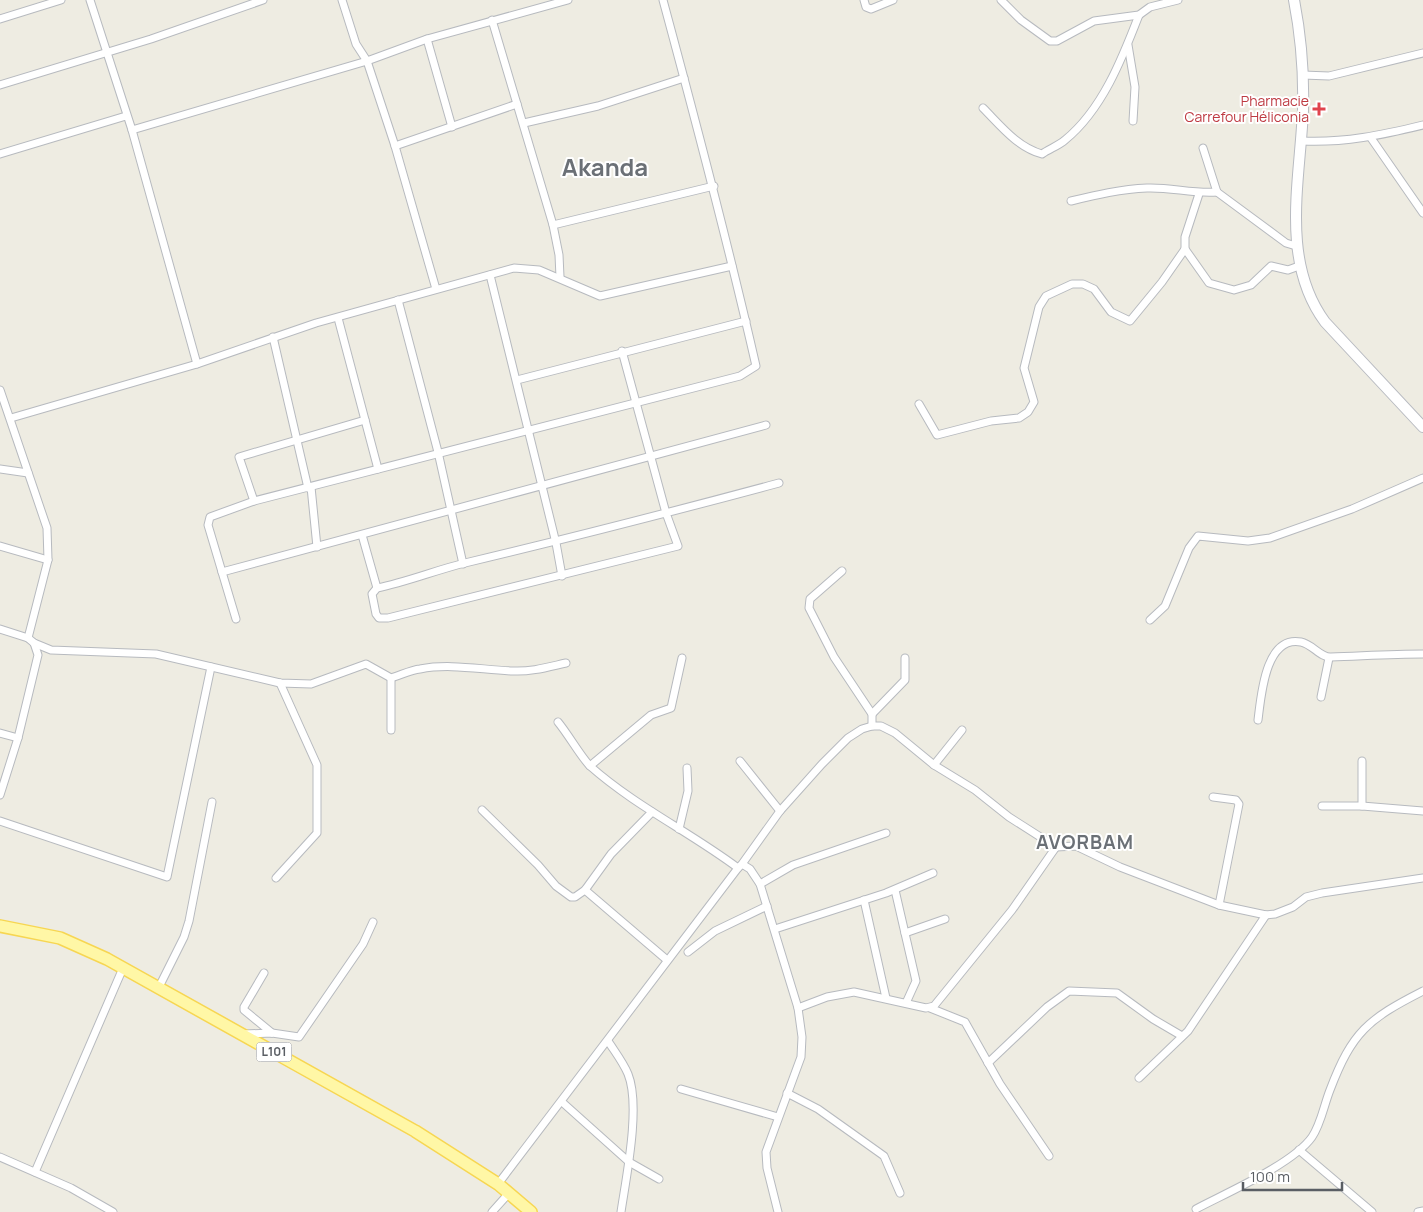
<svg xmlns="http://www.w3.org/2000/svg" width="1423" height="1212" font-family="Manrope,sans-serif">
<style>
.lines{fill:none;stroke-linecap:round;stroke-linejoin:round}
.street-casing{stroke:#b7babf;stroke-width:9}
.secondary-casing{stroke:#b8bbc1;stroke-width:12}
.primary-casing{stroke:#f7d652;stroke-width:14}
.street{stroke:#fff;stroke-width:7}
.secondary{stroke:#fff;stroke-width:10}
.primary{stroke:#fff7a6;stroke-width:11}
.health-dot{fill:#e0444e;stroke:#fff;stroke-width:2}
.labels{text-anchor:middle;stroke-width:4;stroke-linejoin:round;paint-order:stroke}
.shield{fill:#fff;stroke:#8c8e92;stroke-width:1}
.shield-label{font-size:12px;font-weight:bold;fill:#5a5e64}
.health-label{font-size:14px;fill:#be3a42;stroke:#fff;text-anchor:end}
.district-label{font-size:19px;font-weight:bold;letter-spacing:1px;fill:#6b7076;stroke:#fff}
.town-label{font-size:24px;font-weight:bold;fill:#6b7076;stroke:#fff}
</style>
<rect width="100%" height="100%" fill="#eeece2"/>
<g class="lines">
<defs>
<g id="street">
<path d="M90 0 132 130 367 61 427 39 568 0"/>
<path d="M342 0 356 44 367 61 395 146 436 289"/>
<path d="M864 0 866 7 871 9 893 0"/>
<path d="M1001 0 1021 20 1050 41H1057L1094 21 1139 15 1150 7 1178 0"/>
<path d="M0 19 61 0"/>
<path d="M492 20 553 225 559 255 560 277"/>
<path d="M427 39 452 127"/>
<path d="M1128 45 1135 87 1133 121"/>
<path d="M1303 75 1329 76 1423 53"/>
<path d="M0 85 151 39 263 0"/>
<path d="M983 108C1001 126 1017 147 1042 154 1049 149 1058 146 1065 140 1102 110 1122 59 1139 15"/>
<path d="M524 123 598 106 684 78"/>
<path d="M132 130 197 364"/>
<path d="M1371 138 1423 213"/>
<path d="M1302 141C1344 143 1382 135 1423 125"/>
<path d="M395 146 517 104"/>
<path d="M1203 148 1217 192 1286 243 1296 246"/>
<path d="M0 154 126 116"/>
<path d="M1071 201C1096 195 1121 189 1147 188 1171 187 1193 194 1217 192"/>
<path d="M553 225 714 186"/>
<path d="M1185 249 1209 283 1234 290 1251 285 1271 266 1288 270 1299 266"/>
<path d="M490 275 556 543 562 576"/>
<path d="M398 300 438 452 463 564"/>
<path d="M338 318 378 469"/>
<path d="M273 337 308 488"/>
<path d="M622 351 666 513 678 546 388 618H379L376 614 372 594 377 588C407 582 436 570 465 563 570 538 675 511 779 483"/>
<path d="M517 380 746 321"/>
<path d="M0 390 47 528 48 560 28 638 34 643 38 655 18 738 0 795"/>
<path d="M919 404 937 435 991 421 1019 418 1028 412 1034 402 1024 368 1039 307 1046 296 1072 284H1083L1094 289 1111 312 1130 321 1162 282 1185 249V237L1199 194"/>
<path d="M11 418 197 364 316 323 514 268 539 270 600 296 732 266"/>
<path d="M0 469 28 473"/>
<path d="M311 487 317 547"/>
<path d="M254 501 239 457 365 420"/>
<path d="M362 535 377 588"/>
<path d="M0 546 48 560"/>
<path d="M842 571 810 599 809 608 834 657 872 714V726"/>
<path d="M222 572 766 425"/>
<path d="M236 619 208 525 210 517 254 501 740 376 756 366C728 243 696 122 663 0"/>
<path d="M1150 620 1165 606 1189 548 1198 536 1248 541 1270 538 1352 509 1423 478"/>
<path d="M0 629 28 638"/>
<path d="M34 643 51 650 156 654 280 683 311 684 366 664 391 678C401 675 411 670 420 669 451 663 482 670 513 671 531 672 548 667 566 663"/>
<path d="M391 678V730"/>
<path d="M1321 697 1329 658"/>
<path d="M872 714 905 680V658"/>
<path d="M1258 720C1261 697 1265 635 1301 642 1312 644 1321 658 1331 657 1362 656 1392 654 1423 654"/>
<path d="M558 722C568 734 581 757 590 766 635 806 690 832 738 868L740 866"/>
<path d="M0 733 18 738"/>
<path d="M740 761 780 811"/>
<path d="M934 765 962 730"/>
<path d="M590 766 651 715 671 708 682 658"/>
<path d="M1213 797 1236 800 1239 804 1219 905"/>
<path d="M1322 806H1362L1423 811"/>
<path d="M1362 806V761"/>
<path d="M482 810 538 865 556 886 571 897H575L585 890 611 854 652 812"/>
<path d="M0 821 167 877 211 667"/>
<path d="M679 829 688 791 687 768"/>
<path d="M276 878 317 833V765L280 683"/>
<path d="M760 884 793 865 886 833"/>
<path d="M585 890 667 960"/>
<path d="M895 890 916 981 906 1003"/>
<path d="M864 900 886 998"/>
<path d="M775 929 886 893 933 873"/>
<path d="M905 933 945 919"/>
<path d="M688 952 715 931 767 906"/>
<path d="M264 973 244 1007V1010L272 1033"/>
<path d="M159 987 184 937 189 921 212 802"/>
<path d="M798 1008 827 997 854 992 926 1008 934 1006 1012 910 1056 847"/>
<path d="M930 1008 965 1022 1000 1084 1049 1156"/>
<path d="M244 1034 272 1033 299 1037 363 944 373 922"/>
<path d="M608 1041C615 1052 623 1062 628 1074 641 1106 626 1178 621 1212"/>
<path d="M988 1063 1047 1007 1069 991 1117 993 1153 1019 1182 1036"/>
<path d="M1139 1078 1188 1031 1266 915"/>
<path d="M681 1089 778 1117"/>
<path d="M787 1093 818 1109 884 1156 900 1193"/>
<path d="M562 1102 629 1162 659 1179"/>
<path d="M1299 1150 1372 1212"/>
<path d="M0 1157 71 1188 113 1212"/>
<path d="M35 1172 123 968"/>
<path d="M498 1184 738 868"/>
<path d="M1196 1209C1226 1193 1293 1164 1312 1137 1321 1124 1324 1105 1330 1090 1352 1032 1368 1019 1423 991"/>
<path d="M492 1212 509 1193"/>
<path d="M778 1212 767 1168 766 1152 801 1057 802 1037 798 1008 760 884 750 869 742 864 780 811 822 764 848 738 862 729 872 726H881L895 733 934 765 975 790 1009 817 1056 847 1076 846 1120 867 1219 905 1266 915 1275 914 1293 907 1306 897 1322 893 1423 878"/>
<path d="M1418 1212 1423 1211"/>
</g>
<path id="secondary" d="M1294 0C1301 36 1304 73 1303 110 1300 181 1280 261 1325 322L1423 427"/>
<path id="primary" d="M0 926 60 938 107 959 415 1131 498 1184 531 1212"/>
</defs>
<use href="#street" class="street-casing"/>
<use href="#secondary" class="secondary-casing"/>
<use href="#primary" class="primary-casing"/>
<use href="#street" class="street"/>
<use href="#secondary" class="secondary"/>
<use href="#primary" class="primary"/>
</g>
<path class="health-dot" d="M1316.5 101.5h5v5h5v5h-5v5h-5v-5h-5v-5h5z"/>
<g class="labels">
<rect class="shield" x="256.5" y="1042.5" width="35" height="19" rx="4"/>
<g class="shield-label">
<text x="274" y="1056">L101</text>
</g>
<g class="health-label">
<text x="1309" y="106">Pharmacie<tspan x="1309" dy="16">Carrefour Héliconia</tspan></text>
</g>
<g class="district-label">
<text x="1085" y="849">AVORBAM</text>
</g>
<g class="town-label">
<text x="605" y="176">Akanda</text>
</g>
</g>
<path d="M1243 1182v8h99v-8" fill="none" stroke="#5a5e64" stroke-width="2.5"/>
<text x="1250" y="1182" font-size="15" fill="#5a5e64" stroke="#ffffff" stroke-width="4" paint-order="stroke">100 m</text>
</svg>
